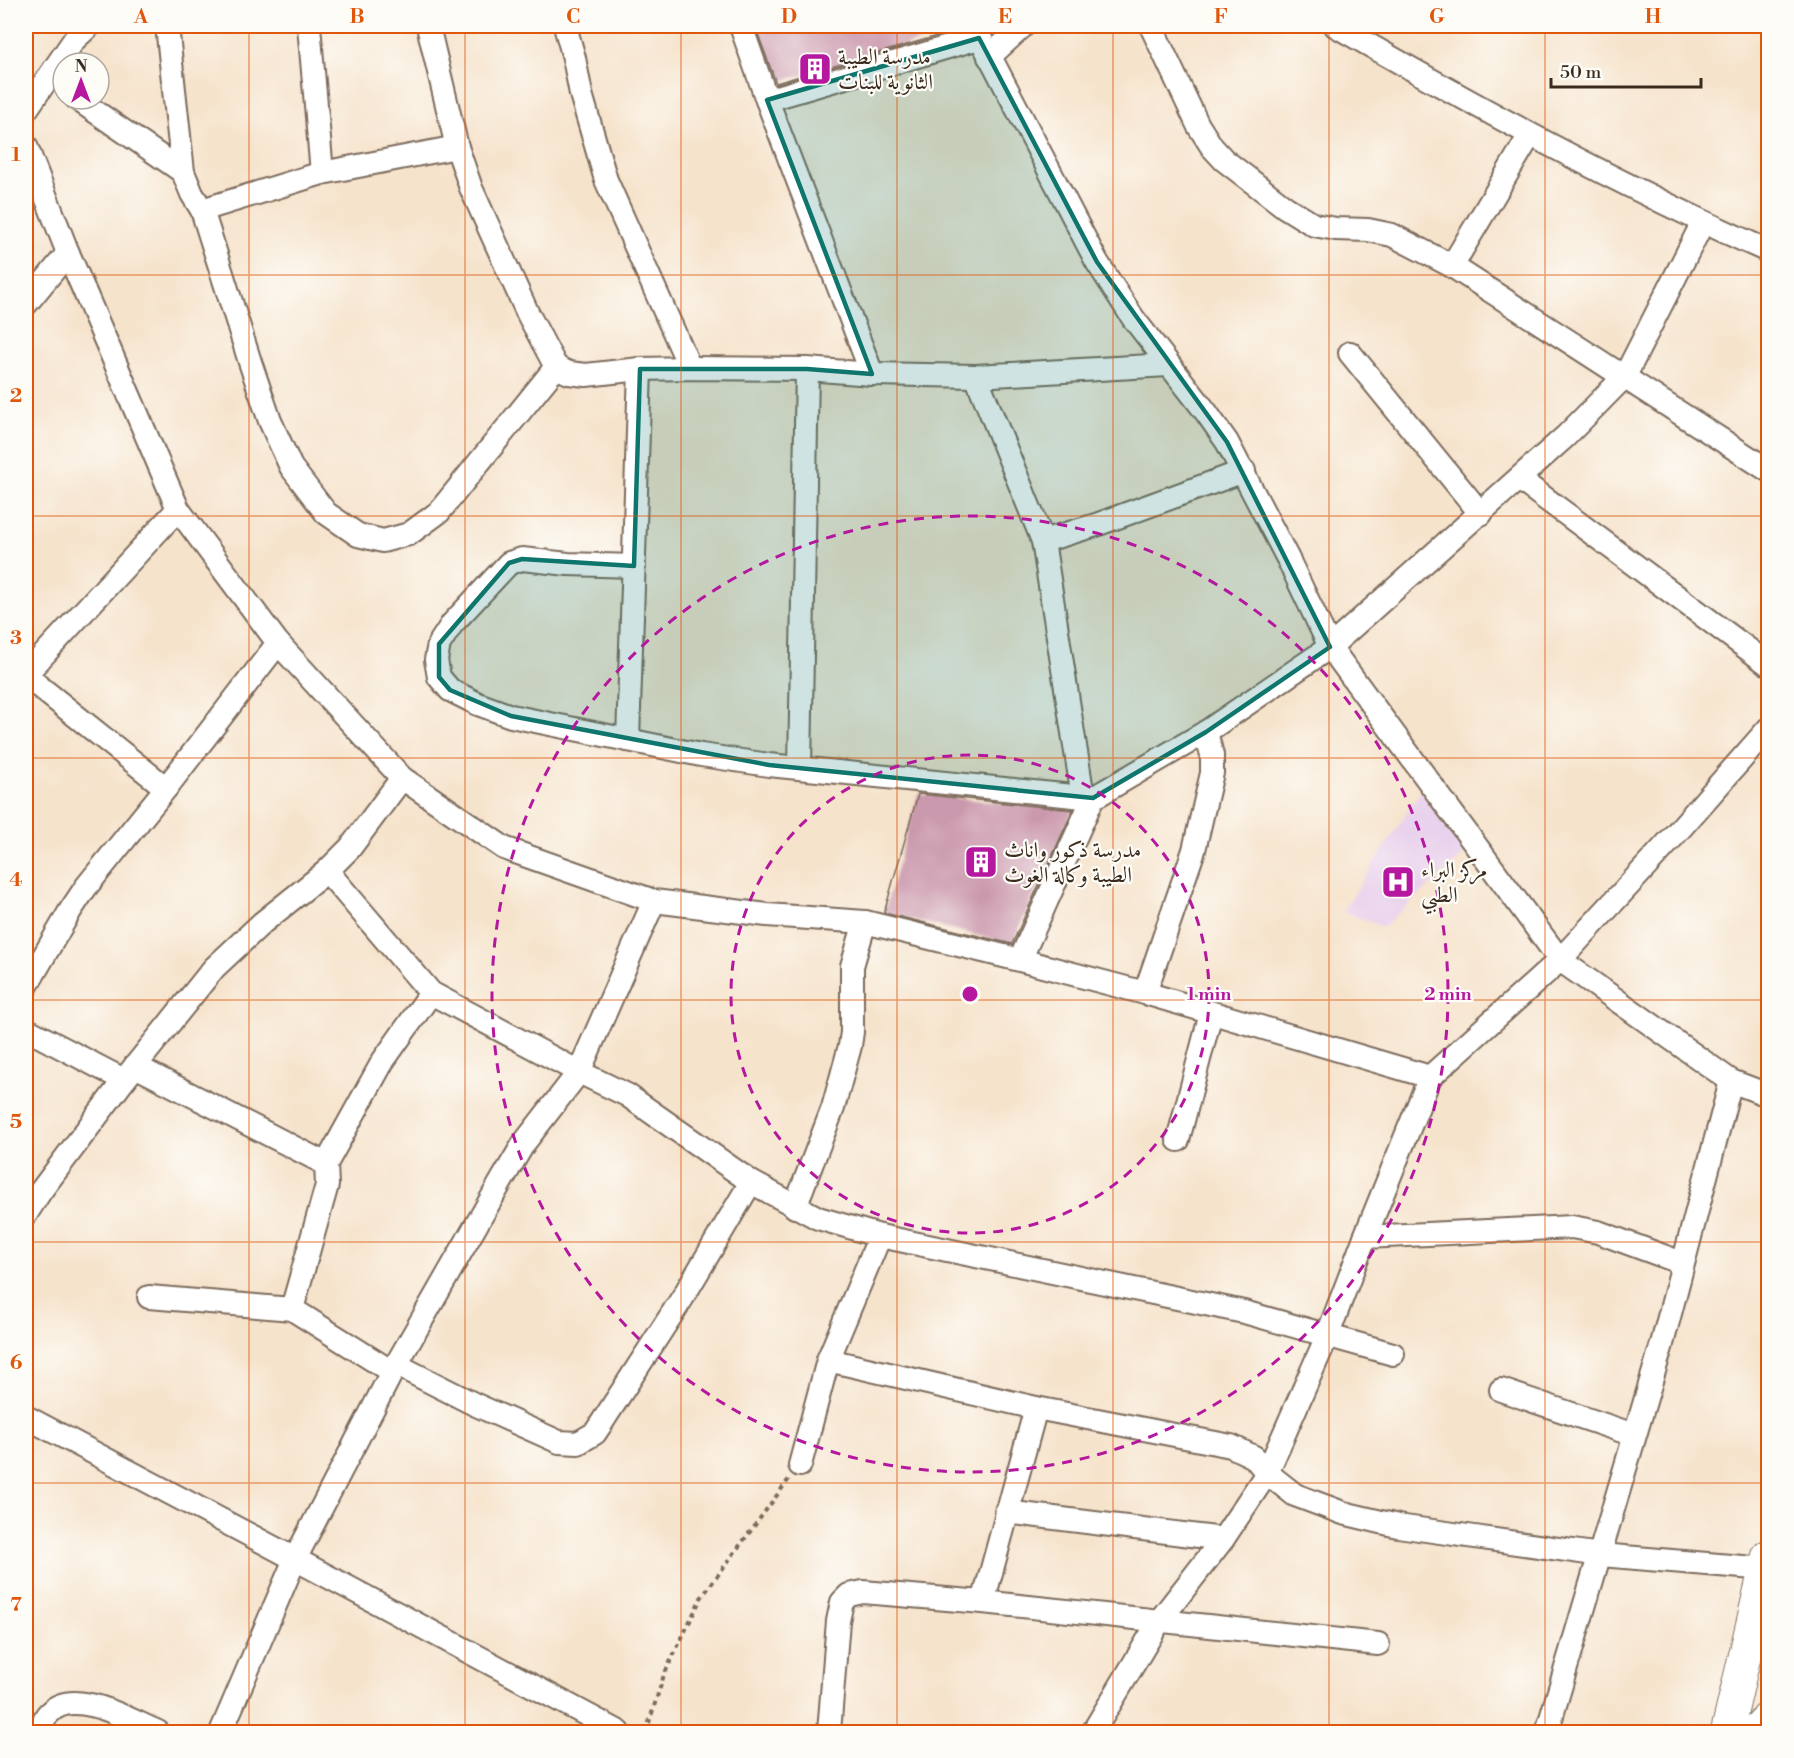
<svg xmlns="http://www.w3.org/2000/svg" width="1794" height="1758" font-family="'Libre Bodoni',Amiri,serif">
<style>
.built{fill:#e9d2ed}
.building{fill:#cb99ad}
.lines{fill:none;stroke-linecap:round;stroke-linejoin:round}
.minor-casing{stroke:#7c6b5b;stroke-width:26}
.secondary-casing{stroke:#7c6b5b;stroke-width:34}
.path{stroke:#7c6b5b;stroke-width:4;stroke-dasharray:4.5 4.5;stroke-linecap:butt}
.minor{stroke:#fff;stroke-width:22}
.secondary{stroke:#fff;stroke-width:32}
.marked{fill:#0f766e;fill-opacity:0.2;stroke:#0f766e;stroke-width:4.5;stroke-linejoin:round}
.grid{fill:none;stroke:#df570d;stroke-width:1.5;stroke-opacity:0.55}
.ring{fill:none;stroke:#b5179e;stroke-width:3;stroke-dasharray:10 8}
.labels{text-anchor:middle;stroke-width:4.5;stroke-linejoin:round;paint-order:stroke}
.poi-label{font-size:22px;fill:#3b2a1e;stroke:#fdfcf7;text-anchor:start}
.centre{fill:#b5179e;stroke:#fdfcf7;stroke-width:3}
.ring-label{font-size:18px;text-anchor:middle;font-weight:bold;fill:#b5179e;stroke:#fdfcf7;stroke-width:4.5;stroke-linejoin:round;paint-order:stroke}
.neatline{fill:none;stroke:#df570d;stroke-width:2}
.grid-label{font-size:20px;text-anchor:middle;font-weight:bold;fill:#df570d}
</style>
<rect width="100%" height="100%" fill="#fdfcf7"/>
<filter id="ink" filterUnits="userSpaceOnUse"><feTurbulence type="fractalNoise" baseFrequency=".0167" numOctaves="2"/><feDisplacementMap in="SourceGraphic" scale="12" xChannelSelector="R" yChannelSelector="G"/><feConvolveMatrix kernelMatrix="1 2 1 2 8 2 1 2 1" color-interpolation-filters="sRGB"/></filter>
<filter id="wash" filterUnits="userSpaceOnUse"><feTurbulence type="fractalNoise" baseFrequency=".008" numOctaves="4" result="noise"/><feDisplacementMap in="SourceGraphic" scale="24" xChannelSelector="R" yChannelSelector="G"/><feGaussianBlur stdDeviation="1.35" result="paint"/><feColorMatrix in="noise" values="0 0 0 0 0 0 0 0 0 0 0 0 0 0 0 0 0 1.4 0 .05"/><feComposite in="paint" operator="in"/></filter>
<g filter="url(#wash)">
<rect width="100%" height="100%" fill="#f6e3cc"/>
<path class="built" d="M1423 788 1467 852 1383 927 1343 911Z"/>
<g id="blocks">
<g class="building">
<path d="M755 26H961V29L776 83Z"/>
<path d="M918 794 1073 810 1012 944 884 913Z"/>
</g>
</g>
</g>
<g filter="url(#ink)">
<use href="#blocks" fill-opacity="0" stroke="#7c6b5b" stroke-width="1.5"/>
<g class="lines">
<defs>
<g id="minor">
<path d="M167 26 183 172 192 194 202 210 250 362 270 421 291 467 326 513 358 535 383 541 409 534 439 512 556 367"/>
<path d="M309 26 322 173"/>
<path d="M428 26 457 147 471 188 528 314 556 367 569 373 586 375 640 369 690 368 807 369 872 374 976 376 1168 365"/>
<path d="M565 26 574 58 581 94 606 180 690 368"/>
<path d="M741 26 767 100 872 374"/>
<path d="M974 26 1097 262 1133 318 1206 412 1227 442 1288 559 1330 647 1560 960 1731 1081 1768 1095"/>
<path d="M1151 26 1198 125 1212 147 1224 160 1285 207 1314 225 1336 229 1368 230 1392 235 1452 266 1768 470"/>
<path d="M1336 26C1477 107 1620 186 1768 251"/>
<path d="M989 57 1023 26"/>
<path d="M77 99 183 172"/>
<path d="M767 100 979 38"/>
<path d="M26 110 74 40 89 26"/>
<path d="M26 146 68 253 178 509 278 643 402 778 504 848 654 901 767 915 865 922 1020 960 1145 993 1430 1077"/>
<path d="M202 210 322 173 457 147"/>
<path d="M1452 266 1530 135"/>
<path d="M26 304 68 253"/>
<path d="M1350 353 1481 514"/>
<path d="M976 376 1043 541 1083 797"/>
<path d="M1519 479 1768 664"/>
<path d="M1043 541 1096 525 1244 471"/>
<path d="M634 566 568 564 522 559 509 563 452 624 439 644 436 660 439 677 450 690 478 704 511 716 701 755 769 765 1093 798"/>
<path d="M26 674 178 509"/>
<path d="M26 676 166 788"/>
<path d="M628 740 640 369"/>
<path d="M800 768 807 369"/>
<path d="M327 871 431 993 579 1072 627 1095 751 1182 818 1218 880 1236 1244 1312 1393 1354"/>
<path d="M1020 960 1093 798 1206 732 1330 647 1566 436 1625 376 1703 222"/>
<path d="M26 987 70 911 86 887 166 788 278 643"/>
<path d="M1145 993 1194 850 1212 773V755L1206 732"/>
<path d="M26 1029 124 1080"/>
<path d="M135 1066 326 1164"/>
<path d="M1178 1140 1211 1013"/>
<path d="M795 1207 833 1108 850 1046 852 1032V966L865 922"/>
<path d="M26 1214 40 1192 124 1080 214 968 262 923 327 871 350 848 402 778"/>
<path d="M1365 1237 1572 1227 1598 1232 1682 1263"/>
<path d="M149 1297 292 1309 392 1372"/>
<path d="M292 1309 327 1185 326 1164 383 1061 431 993"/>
<path d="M828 1360 1036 1408 1231 1446 1254 1457 1267 1473 1295 1495 1343 1513 1398 1526 1601 1555 1766 1569"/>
<path d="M397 1365 474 1404 559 1442 578 1443 595 1433 601 1424 683 1297 751 1182"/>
<path d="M1501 1390 1634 1435"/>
<path d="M26 1417 295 1559 619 1732"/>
<path d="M800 1465 828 1360 880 1236"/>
<path d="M1006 1512 1223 1539"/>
<path d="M983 1602 1036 1408"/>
<path d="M40 1732C42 1725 44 1717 50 1712 75 1687 131 1721 158 1732"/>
<path d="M221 1732 295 1559 392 1372 502 1180 524 1143 579 1072 654 901"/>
<path d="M829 1732 838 1621 842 1602 849 1595 863 1592 983 1602 1378 1644"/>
<path d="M1093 1732 1160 1620 1223 1539 1267 1473 1328 1334 1365 1237 1430 1077 1560 960 1664 847 1768 729"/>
<path d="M1547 1732 1662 1344 1731 1081"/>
</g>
<g id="secondary">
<path d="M1727 1732 1768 1556"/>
<path d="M1754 1732 1768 1718"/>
</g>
</defs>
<use href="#minor" class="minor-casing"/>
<use href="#secondary" class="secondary-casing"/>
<path class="path" d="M646 1732 664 1675 701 1598 789 1479"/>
<use href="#minor" class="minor"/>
<use href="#secondary" class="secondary"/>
</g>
</g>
<path class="marked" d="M979 38 1097 262 1227 442 1330 647 1206 732 1093 798 769 765 511 716 450 690 439 677V644L509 563 522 559 634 566 640 369H807L872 374 767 100Z"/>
<path class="grid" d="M249 26V1732M465 26V1732M681 26V1732M897 26V1732M1113 26V1732M1329 26V1732M1545 26V1732M26 275H1768M26 516H1768M26 758H1768M26 1000H1768M26 1242H1768M26 1483H1768"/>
<g class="ring">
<circle cx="970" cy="994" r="239"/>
<circle cx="970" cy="994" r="478"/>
</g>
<defs>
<symbol id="building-square" viewBox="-11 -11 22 22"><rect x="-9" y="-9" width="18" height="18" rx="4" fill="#b5179e" stroke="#fdfcf7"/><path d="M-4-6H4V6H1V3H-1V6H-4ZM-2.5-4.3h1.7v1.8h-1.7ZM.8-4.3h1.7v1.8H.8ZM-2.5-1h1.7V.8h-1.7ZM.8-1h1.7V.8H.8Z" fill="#fff"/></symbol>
<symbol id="hospital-square" viewBox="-11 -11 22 22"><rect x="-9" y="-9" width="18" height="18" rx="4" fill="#b5179e" stroke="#fdfcf7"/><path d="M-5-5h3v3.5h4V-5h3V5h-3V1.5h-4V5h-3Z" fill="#fff"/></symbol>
</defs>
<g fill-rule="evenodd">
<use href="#building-square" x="796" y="50" width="38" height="38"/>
<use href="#building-square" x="962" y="843" width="38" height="38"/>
<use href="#hospital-square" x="1379" y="863" width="38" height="38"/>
</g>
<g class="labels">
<g class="poi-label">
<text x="838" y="64">مدرسة الطيبة<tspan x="838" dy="25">الثانوية للبنات</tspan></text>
<text x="1004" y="857">مدرسة ذكور واناث<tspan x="1004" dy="25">الطيبة وكالة الغوث</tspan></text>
<text x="1421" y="877">مركز البراء<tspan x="1421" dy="25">الطبي</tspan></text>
</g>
</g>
<circle cx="970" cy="994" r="9" class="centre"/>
<g class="ring-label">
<text x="1209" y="1000">1 min</text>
<text x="1448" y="1000">2 min</text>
</g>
<rect width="1794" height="1758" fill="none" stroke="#fdfcf7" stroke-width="66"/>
<g transform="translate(81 81)"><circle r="28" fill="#fdfcf7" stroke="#afa8a0" stroke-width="1.5"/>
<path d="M0-4.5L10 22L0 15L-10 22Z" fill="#b5179e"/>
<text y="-9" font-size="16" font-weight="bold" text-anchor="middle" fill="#3b2a1e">N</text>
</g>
<path d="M1551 78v9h150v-9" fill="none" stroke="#3b2a1e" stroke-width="3"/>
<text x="1560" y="78" font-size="18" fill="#3b2a1e" stroke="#fdfcf7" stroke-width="4.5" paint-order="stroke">50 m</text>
<rect x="33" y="33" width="1728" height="1692" class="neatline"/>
<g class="grid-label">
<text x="141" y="23">A</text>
<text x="357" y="23">B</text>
<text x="573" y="23">C</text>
<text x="789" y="23">D</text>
<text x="1005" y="23">E</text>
<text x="1221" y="23">F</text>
<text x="1437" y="23">G</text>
<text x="1653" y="23">H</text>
<text x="16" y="161">1</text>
<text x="16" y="402">2</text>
<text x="16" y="644">3</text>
<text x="16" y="886">4</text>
<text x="16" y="1128">5</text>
<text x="16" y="1369">6</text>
<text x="16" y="1611">7</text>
</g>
</svg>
